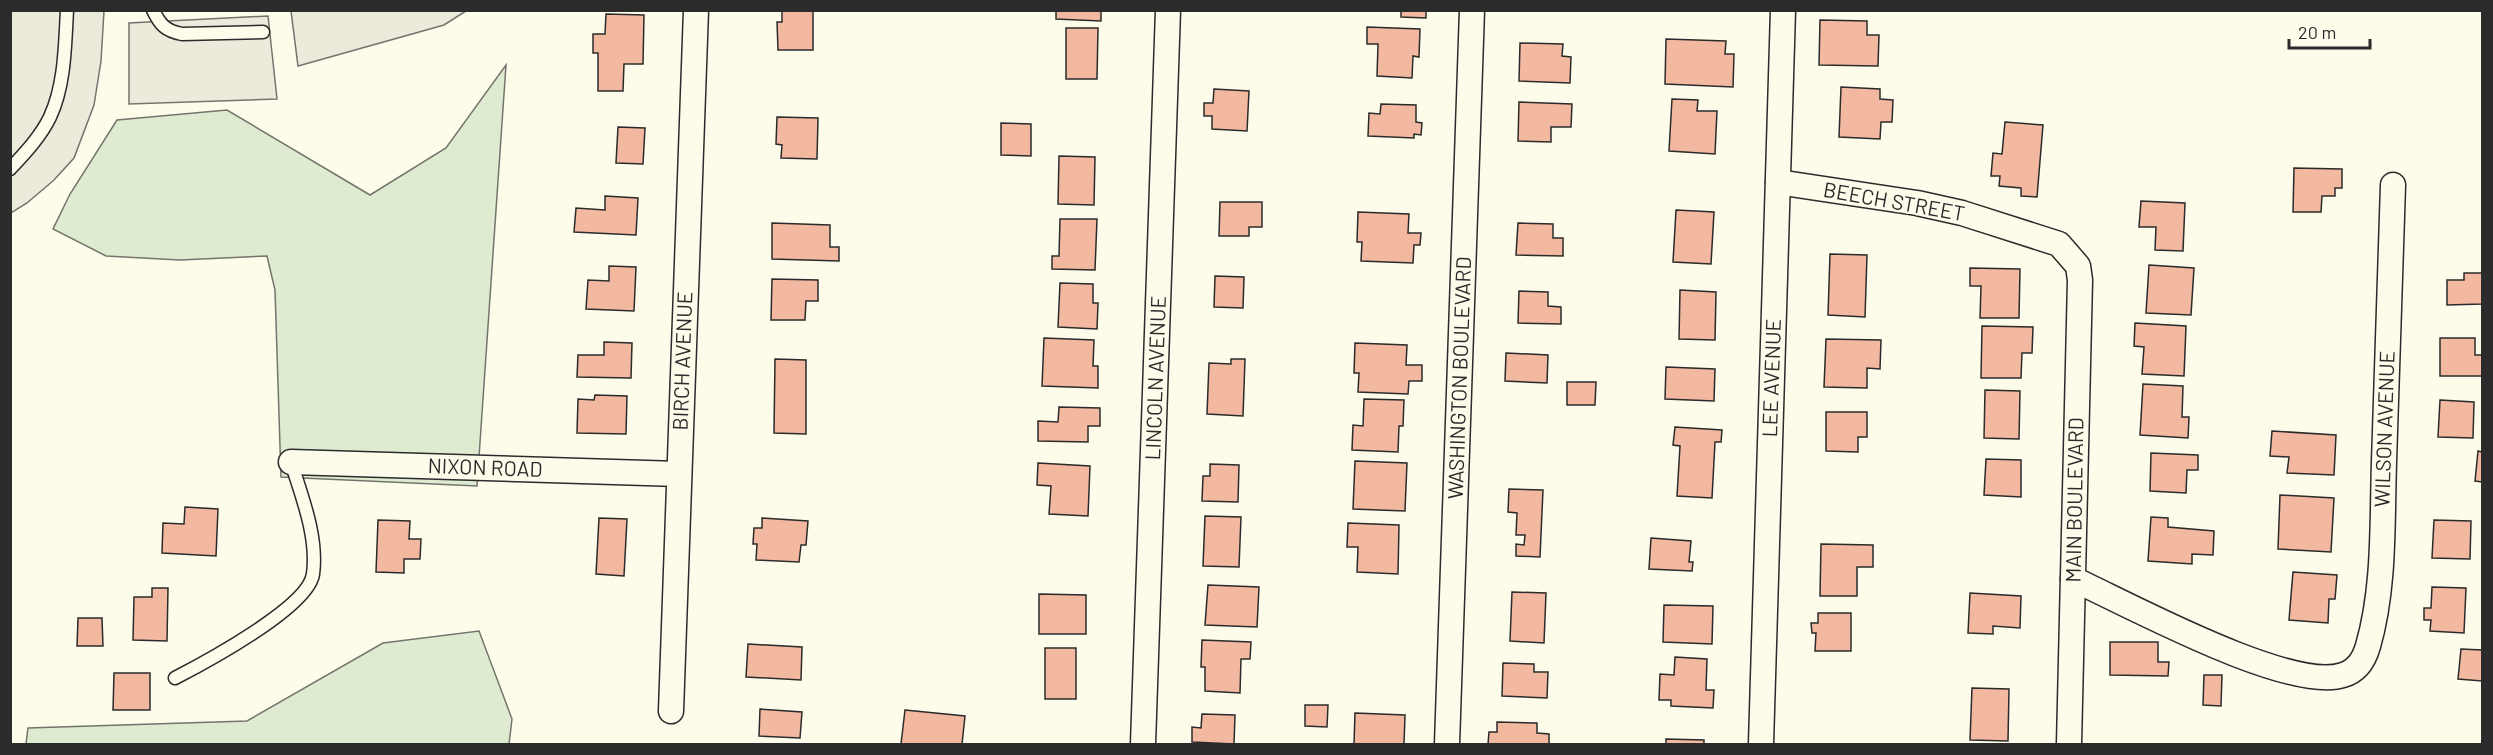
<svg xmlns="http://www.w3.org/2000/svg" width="2493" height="755" font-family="Barlow,sans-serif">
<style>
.green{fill:#deebd1;stroke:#74746e;stroke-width:1.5}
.parking{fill:#eceadb;stroke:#74746e;stroke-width:1.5}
.building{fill:#f2b8a0;stroke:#2b2b2b;stroke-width:1.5}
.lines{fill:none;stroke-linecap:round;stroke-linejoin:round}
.lane-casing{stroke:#2b2b2b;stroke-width:15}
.street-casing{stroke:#2b2b2b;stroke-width:27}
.lane{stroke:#fdfbea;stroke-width:12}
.street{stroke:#fdfbea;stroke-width:24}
.labels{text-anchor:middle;stroke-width:4.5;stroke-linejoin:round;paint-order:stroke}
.street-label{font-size:21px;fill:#2b2b2b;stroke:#fdfbea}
</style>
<rect width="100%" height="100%" fill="#fdfbea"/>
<g class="green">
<path d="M506 65 477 486 281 477 275 290 267 256 180 260 106 256 53 229 70 194 117 120 227 110 370 195 446 148Z"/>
<path d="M479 631 512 719 509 744H26L28 728 247 721 383 643Z"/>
</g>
<g class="parking">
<path d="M10 11H104L101 61 94 105 74 158 54 180 27 203 11 213Z"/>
<path d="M291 11V10L466 11 444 25 298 66Z"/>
<path d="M268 16 277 99 129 104V23Z"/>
</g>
<g class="building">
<path d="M782 10H813V50H778L777 22H782Z"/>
<path d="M1056 10H1101V21L1056 19Z"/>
<path d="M1401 10H1426V18L1401 17Z"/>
<path d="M606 14 644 15 643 64H624L623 91H598V53H593V34H605Z"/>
<path d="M1820 20 1867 21V35H1879L1878 66 1819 65Z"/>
<path d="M1367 27 1420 29 1419 57 1413 56 1412 78 1377 76 1378 44H1367Z"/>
<path d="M1066 28H1098L1097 79H1066Z"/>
<path d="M1666 39 1726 41 1725 54H1734L1733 87 1665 84Z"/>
<path d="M1520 43 1563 44 1562 56 1571 57 1570 83 1519 81Z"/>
<path d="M1841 87 1880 89V99L1893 100 1892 122H1881L1880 139 1839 137Z"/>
<path d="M1214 89 1249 91 1247 131 1212 129V116H1204V103H1213Z"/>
<path d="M1672 99 1698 100 1697 111H1717L1715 154 1669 151Z"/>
<path d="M1519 102 1572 104 1571 127H1551V142L1518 141Z"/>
<path d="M1381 104 1416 105V122L1422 123 1421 135 1414 134V138L1368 136 1369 113 1380 114Z"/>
<path d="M777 117 818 118 817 159 781 158 782 145 776 144Z"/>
<path d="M2005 122 2043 125 2037 197 2021 196V188L1999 186 2000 176H1991L1993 153 2002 154Z"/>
<path d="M1001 123 1031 124V156L1001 155Z"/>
<path d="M618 127 645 128 643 164 616 163Z"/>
<path d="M1059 156 1095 157 1094 205 1058 204Z"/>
<path d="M2294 168 2342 169V188H2335V196H2322L2321 212H2293Z"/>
<path d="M605 196 638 198 636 235 574 232 576 208 605 210Z"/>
<path d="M2141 201 2185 203 2183 251 2155 250 2156 227H2139Z"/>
<path d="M1220 202H1262V227H1249V236H1219Z"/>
<path d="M1676 210 1714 212 1711 264 1673 262Z"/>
<path d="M1358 212 1409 214 1408 233H1421L1420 245H1414L1413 263 1361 261 1362 242H1357Z"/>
<path d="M1060 219H1097L1095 270 1052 269V256H1059Z"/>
<path d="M772 223 830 225V247H839V261L772 259Z"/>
<path d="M1518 223 1553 224V238H1563V256L1516 255Z"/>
<path d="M1830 254 1867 255 1865 317 1828 315Z"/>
<path d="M2149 265 2194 268 2191 315 2146 313Z"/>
<path d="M609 266 636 267 634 311 586 309 588 280 609 281Z"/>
<path d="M1970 268 2020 269 2019 318H1980L1981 286H1970Z"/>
<path d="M2464 273H2482V304L2447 305V280H2464Z"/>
<path d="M1215 276 1244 277 1243 308 1214 307Z"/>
<path d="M772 279 818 280V301H806L805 320H771Z"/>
<path d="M1060 283 1093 284V303H1098L1097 329 1058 327Z"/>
<path d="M1680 290 1716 292 1715 340 1679 339Z"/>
<path d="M1519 291 1548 292V306L1561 307V324L1518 323Z"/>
<path d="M2135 323 2186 326 2184 376 2142 374 2144 347 2134 346Z"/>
<path d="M1982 326 2033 327 2032 353H2022L2021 378H1981Z"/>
<path d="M1044 338 1094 340 1093 366H1098V388L1042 386Z"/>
<path d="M2440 338H2475V355H2482V376H2440Z"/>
<path d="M1826 339 1881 340 1880 369 1867 368V388L1824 387Z"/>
<path d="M604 342 632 343 631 378 577 377 578 355H604Z"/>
<path d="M1355 343 1407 345 1406 365H1422V381H1409L1408 394 1358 392 1359 373H1354Z"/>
<path d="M1506 353 1548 355 1547 383 1505 381Z"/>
<path d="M775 359 806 360V434L774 433Z"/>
<path d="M1231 359H1245L1243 416 1207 414 1209 363 1231 364Z"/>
<path d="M1666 367 1715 369 1714 401 1665 399Z"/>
<path d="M1567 382H1596L1595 405H1567Z"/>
<path d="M2143 384 2183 386 2182 417H2189L2188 438 2140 435Z"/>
<path d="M1985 390 2020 391 2019 439 1984 438Z"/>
<path d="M595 395 627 396 626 434 577 433 578 399 594 400Z"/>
<path d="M1364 399 1404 400 1403 426H1399L1398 452 1352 450 1353 425 1363 426Z"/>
<path d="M2440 400 2474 402 2473 438 2438 437Z"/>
<path d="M1059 407 1100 408V426H1088V442L1038 441V421L1058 422Z"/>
<path d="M1826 412H1867V437H1858V452L1826 451Z"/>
<path d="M1675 427 1722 430 1721 442H1715L1712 498 1677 496 1680 446 1673 445Z"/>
<path d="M2272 431 2336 435 2334 475 2287 473 2289 457 2270 456Z"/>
<path d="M2478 451 2482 452V482L2475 481Z"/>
<path d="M2151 453 2198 455V470H2187L2186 493 2150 491Z"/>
<path d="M1986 459 2021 460V497L1984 495Z"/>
<path d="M1355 461 1407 463 1405 511 1353 509Z"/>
<path d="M1038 463 1090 466 1088 516 1049 514 1051 486 1037 485Z"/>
<path d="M1210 464 1239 465 1238 502 1202 501 1203 476H1210Z"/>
<path d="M1509 489 1543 490 1540 557 1516 556V544L1524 545 1525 535H1516L1517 513 1508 512Z"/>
<path d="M2280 495 2334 498 2331 552 2278 549Z"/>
<path d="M185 507 218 509 216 556 162 553 163 523 184 524Z"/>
<path d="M1205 516 1241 517 1239 567 1203 566Z"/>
<path d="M2151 517 2168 518V527L2214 531 2213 555 2192 554V564L2148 561Z"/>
<path d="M599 518 627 519 624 576 596 574Z"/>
<path d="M762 518 808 521 806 545H801L799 562 756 560 757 544H753L754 528H762Z"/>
<path d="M378 520 410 521 409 539H421L420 559H404V573L376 572Z"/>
<path d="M2434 520 2471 521 2470 559 2432 558Z"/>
<path d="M1348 523 1399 525 1398 574 1357 572 1358 547H1347Z"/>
<path d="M1651 538 1691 541 1689 562H1693L1692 571 1649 569Z"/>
<path d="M1821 544 1873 545V567H1857V596H1820Z"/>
<path d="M2293 572 2337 575 2335 599H2329L2328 623 2289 620Z"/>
<path d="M1208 585 1259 587 1257 627 1205 625Z"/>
<path d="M2432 587 2466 588 2464 633 2430 631 2431 620H2424V608H2431Z"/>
<path d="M152 588H168L167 641 133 640 134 597H152Z"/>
<path d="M1512 592 1546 593 1544 643 1510 641Z"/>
<path d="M1970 593 2021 596 2020 628 1993 626V634L1968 633Z"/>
<path d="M1039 594 1086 595V634H1039Z"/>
<path d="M1664 605 1713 606 1712 644 1663 642Z"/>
<path d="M1818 613H1851V651H1815L1816 633H1812L1811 623H1818Z"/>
<path d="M78 618H102L103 646H77Z"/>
<path d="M1202 640 1251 642 1250 659H1241L1240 693 1205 691V667H1201Z"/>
<path d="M2110 642H2158V662H2169L2168 676 2110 675Z"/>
<path d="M748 644 802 647 801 680 746 677Z"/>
<rect x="1045" y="648" width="31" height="51"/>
<path d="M2461 649 2482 650V681L2458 679Z"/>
<path d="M1675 657 1707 659 1706 690H1714L1713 708 1671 706V700H1659L1660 674 1674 675Z"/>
<path d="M1503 663 1534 664V672H1548L1547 698 1502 696Z"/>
<path d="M114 673H150V710H113Z"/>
<path d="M2204 675H2222L2221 706 2203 705Z"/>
<path d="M1972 688 2009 689 2008 741 1970 740Z"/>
<path d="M1305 705H1328L1327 727 1305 726Z"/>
<path d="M760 709 802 712 800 738 759 736Z"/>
<path d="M905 710 965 716 962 744H901Z"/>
<path d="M1355 713 1405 715 1404 744H1354Z"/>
<path d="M1202 714 1235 715 1234 744 1192 742V727L1201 728Z"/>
<path d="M1497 722 1537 723V733L1549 734V744H1488L1489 732H1497Z"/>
<path d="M1666 739 1704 740V744H1666Z"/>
</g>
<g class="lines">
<defs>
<g id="lane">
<path d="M153 10C160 25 166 31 182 34L263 32"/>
<path d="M10 169C25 153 41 136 50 117 65 85 65 45 67 10"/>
<path d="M175 678C204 663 309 607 313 574 318 537 302 497 291 462"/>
</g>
<g id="street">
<path d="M1778 182 1917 203 1962 213 2059 244 2078 266 2080 280 2069 744"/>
<path d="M291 462 679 474"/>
<path d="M2073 579C2126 603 2290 693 2343 675 2357 671 2364 660 2368 646 2385 587 2382 522 2384 462 2387 369 2390 277 2393 185"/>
<path d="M671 711 696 10"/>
<path d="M1143 744 1168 10"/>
<path d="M1447 744 1472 10"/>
<path d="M1761 744 1783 10"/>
</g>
</defs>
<use href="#lane" class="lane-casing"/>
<use href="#street" class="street-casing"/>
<use href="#lane" class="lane"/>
<use href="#street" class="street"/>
</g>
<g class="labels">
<g class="street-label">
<text transform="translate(1894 202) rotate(10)" y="7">BEECH STREET</text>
<text transform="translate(683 361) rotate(-88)" y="7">BIRCH AVENUE</text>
<text transform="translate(1156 378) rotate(-88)" y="7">LINCOLN AVENUE</text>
<text transform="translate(1460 378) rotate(-88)" y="7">WASHINGTON BOULEVARD</text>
<text transform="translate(1772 378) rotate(-88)" y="7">LEE AVENUE</text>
<text transform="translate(2385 429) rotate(-88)" y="7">WILSON AVENUE</text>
<text transform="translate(485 468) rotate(2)" y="7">NIXON ROAD</text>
<text transform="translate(2075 500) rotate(-89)" y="7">MAIN BOULEVARD</text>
</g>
</g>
<rect width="2493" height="755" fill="none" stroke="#2b2b2b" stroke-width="24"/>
<path d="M2289 39v9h81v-9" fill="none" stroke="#2b2b2b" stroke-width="3"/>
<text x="2298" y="39" font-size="18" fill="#2b2b2b" stroke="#fdfbea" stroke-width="4.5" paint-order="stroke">20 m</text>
</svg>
